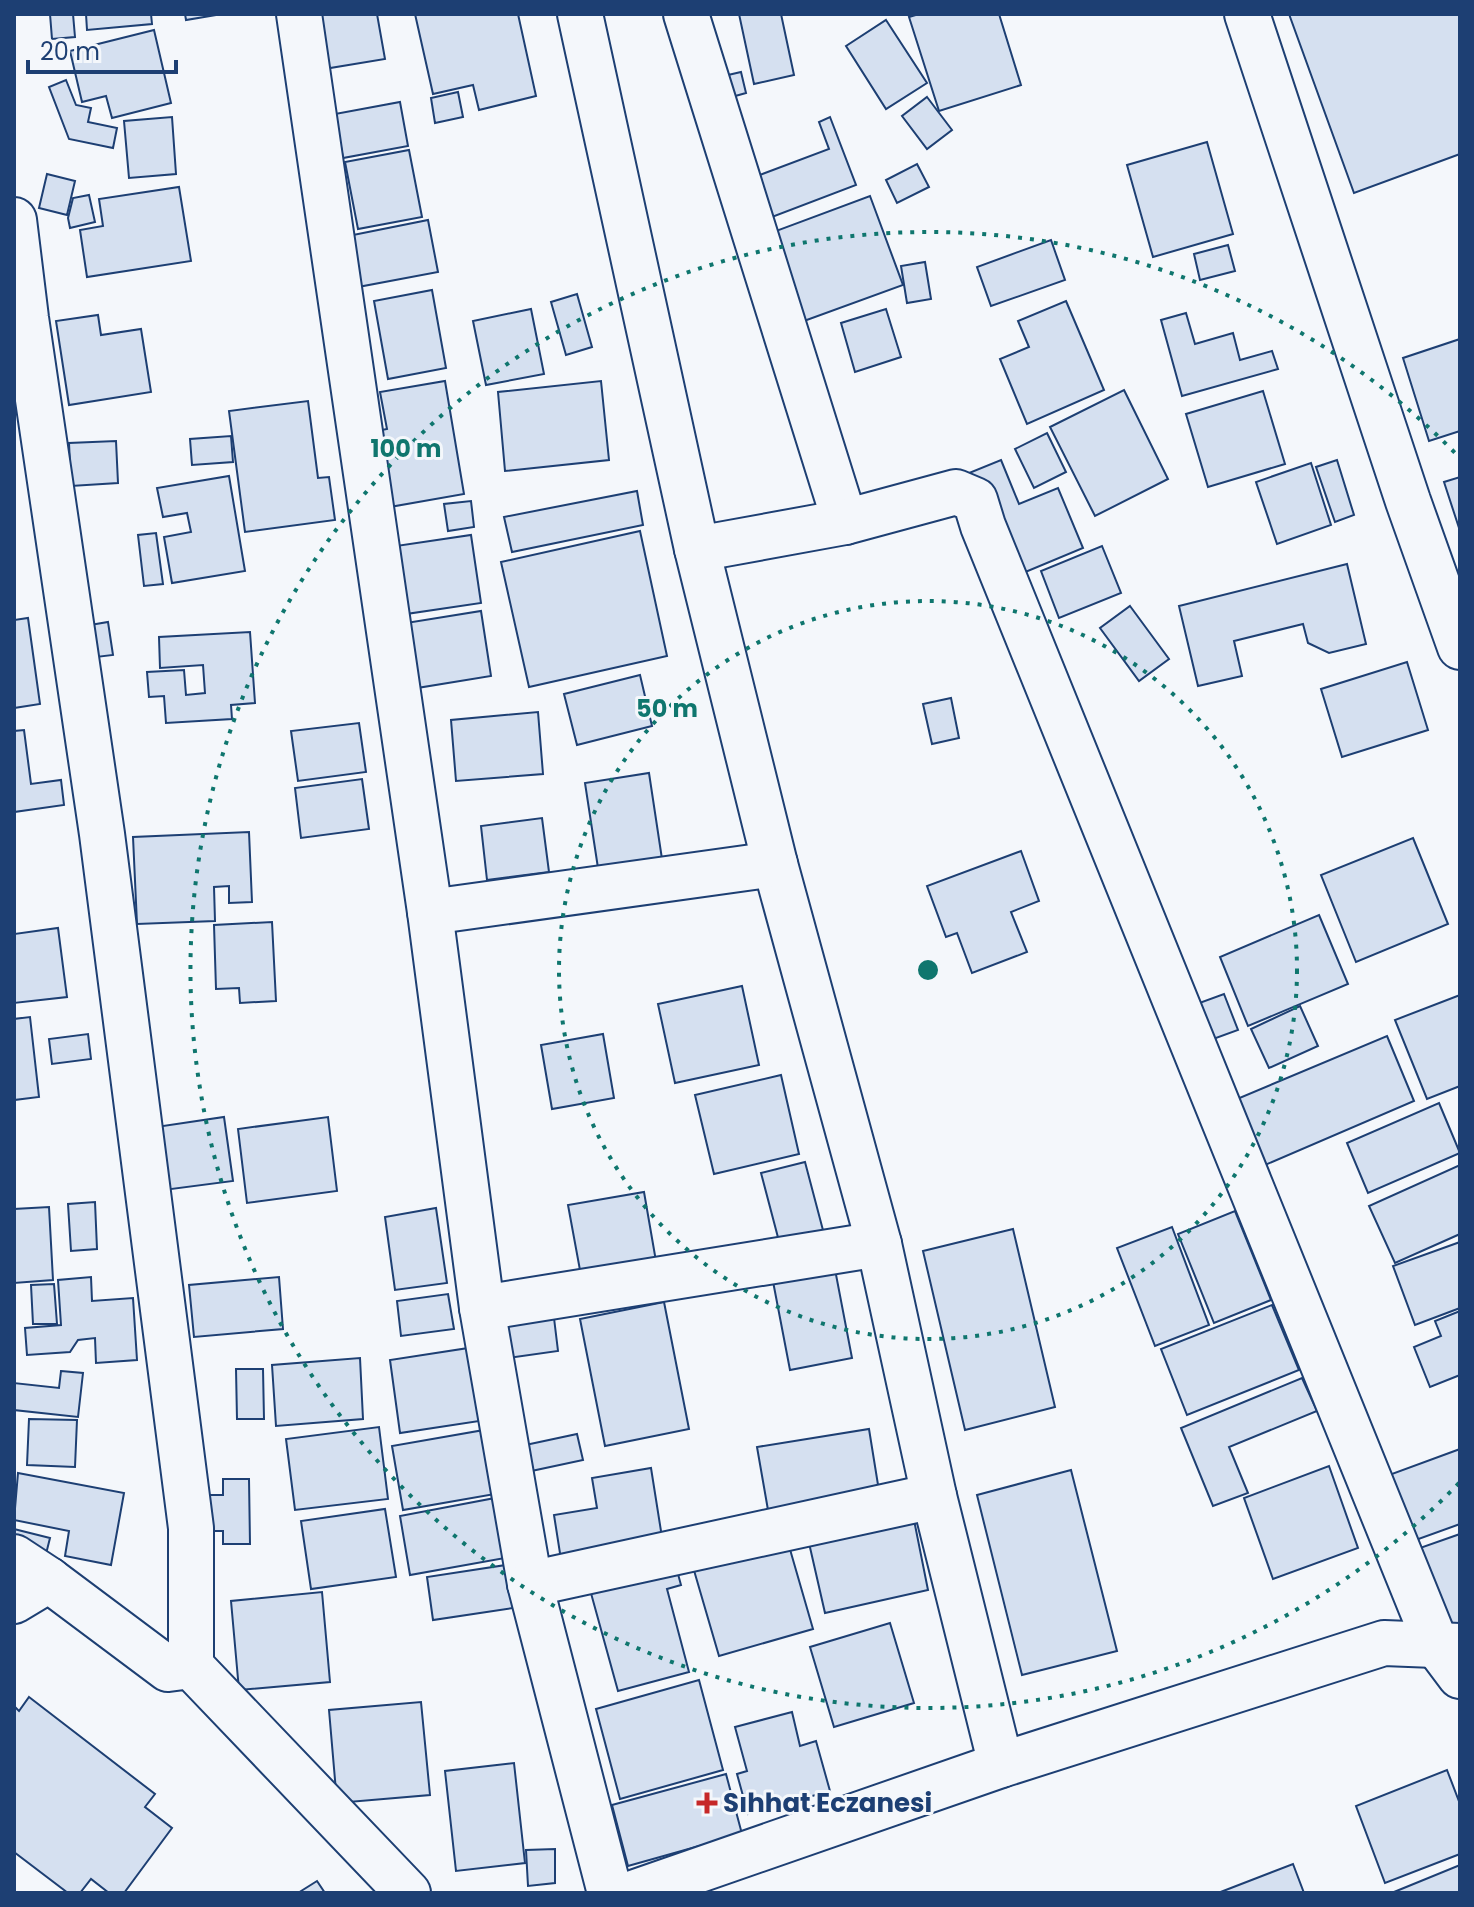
<svg xmlns="http://www.w3.org/2000/svg" width="1474" height="1907" font-family="Poppins,sans-serif">
<style>
.building{fill:#d5e0f0;stroke:#1d3f73;stroke-width:2}
.lines{fill:none;stroke-linecap:round;stroke-linejoin:round}
.street-casing{stroke:#1d3f73;stroke-width:48}
.secondary-casing{stroke:#1d3f73;stroke-width:48}
.street{stroke:#f4f7fb;stroke-width:44}
.secondary{stroke:#f4f7fb;stroke-width:44}
.ring{fill:none;stroke:#0f766e;stroke-width:4;stroke-dasharray:4 8}
.poi-dot{fill:#c62828;stroke:#f4f7fb;stroke-width:3}
.labels{text-anchor:middle;stroke-width:6;stroke-linejoin:round;paint-order:stroke}
.poi-label{font-size:26px;font-weight:bold;fill:#1d3f73;stroke:#f4f7fb;text-anchor:start}
.centre{fill:#0f766e;stroke:#f4f7fb;stroke-width:4}
.ring-label{font-size:24px;text-anchor:middle;font-weight:bold;fill:#0f766e;stroke:#f4f7fb;stroke-width:6;stroke-linejoin:round;paint-order:stroke}
</style>
<rect width="100%" height="100%" fill="#f4f7fb"/>
<g class="building">
<path d="M50 14H73L75 37 52 39Z"/>
<path d="M86 14H151L152 24 87 30Z"/>
<path d="M185 14H222L186 20Z"/>
<path d="M308 14H377L385 59 318 70Z"/>
<path d="M415 14H518L536 96 479 110 473 85 433 94Z"/>
<path d="M739 14H781L794 75 754 84Z"/>
<path d="M919 14H999L1021 85 939 111 909 17Z"/>
<path d="M1289 14H1460V154L1354 193Z"/>
<path d="M886 20 927 83 886 109 846 46Z"/>
<path d="M154 30 171 103 112 118 106 96 82 102 70 51Z"/>
<path d="M741 72 746 93 721 100 715 78Z"/>
<path d="M66 80 76 105 91 108 88 122 117 128 113 148 69 139 49 87Z"/>
<path d="M458 92 463 117 435 123 431 98Z"/>
<path d="M927 97 952 130 927 149 902 116Z"/>
<path d="M400 102 408 146 343 158 335 114Z"/>
<path d="M172 117 176 174 129 178 124 121Z"/>
<path d="M830 117 856 185 772 217 757 176 829 149 819 122Z"/>
<path d="M1207 142 1233 234 1153 257 1127 165Z"/>
<path d="M409 150 422 217 358 229 345 162Z"/>
<path d="M917 164 929 187 897 203 886 180Z"/>
<path d="M47 174 75 181 67 215 39 208Z"/>
<path d="M179 187 191 261 87 277 80 230 103 226 99 199Z"/>
<path d="M89 195 95 222 70 228 68 218 73 198Z"/>
<path d="M870 196 903 285 804 321 760 237Z"/>
<path d="M428 220 438 272 358 287 348 236Z"/>
<path d="M1051 240 1065 280 991 306 977 267Z"/>
<path d="M1228 245 1235 271 1200 280 1194 254Z"/>
<path d="M925 262 931 299 907 303 901 266Z"/>
<path d="M432 290 446 368 388 379 374 301Z"/>
<path d="M577 294 592 347 566 355 551 302Z"/>
<path d="M1066 301 1104 390 1027 424 1000 359 1029 347 1018 321Z"/>
<path d="M531 309 544 374 486 385 473 321Z"/>
<path d="M886 309 901 357 855 372 841 323Z"/>
<path d="M1186 313 1195 344 1233 333 1240 360 1272 351 1278 369 1182 396 1161 320Z"/>
<path d="M98 315 101 335 141 329 151 392 69 405 56 321Z"/>
<path d="M1460 339V431L1429 441 1403 358Z"/>
<path d="M445 381 464 494 384 508 372 432 387 429 380 392Z"/>
<path d="M601 381 609 460 505 471 498 392Z"/>
<path d="M1124 390 1168 479 1095 516 1050 427Z"/>
<path d="M1263 391 1285 464 1208 487 1186 414Z"/>
<path d="M308 401 318 478 329 477 335 520 245 532 229 411Z"/>
<path d="M1047 433 1066 472 1034 488 1015 449Z"/>
<path d="M231 436 233 462 192 465 190 439Z"/>
<path d="M116 441 118 483 71 486 69 443Z"/>
<path d="M1001 460 1019 504 1058 488 1083 548 1011 578 969 473Z"/>
<path d="M1337 460 1354 515 1335 522 1316 467Z"/>
<path d="M1311 463 1331 525 1277 544 1256 482Z"/>
<path d="M229 476 245 571 172 583 164 537 191 532 187 513 163 517 157 488Z"/>
<path d="M1460 477V531L1444 482Z"/>
<path d="M637 491 643 525 512 552 504 517Z"/>
<path d="M471 501 474 527 448 531 444 504Z"/>
<path d="M640 531 667 656 529 687 501 562Z"/>
<path d="M156 533 163 584 144 586 138 535Z"/>
<path d="M471 535 481 603 406 614 396 546Z"/>
<path d="M1102 546 1121 593 1059 618 1041 571Z"/>
<path d="M1347 564 1366 644 1329 653 1308 643 1303 624 1234 641 1242 676 1198 686 1179 606Z"/>
<path d="M1130 606 1169 659 1139 681 1100 628Z"/>
<path d="M481 611 491 676 417 688 406 623Z"/>
<path d="M28 618 40 704 14 708V620Z"/>
<path d="M108 622 113 655 88 658 84 626Z"/>
<path d="M250 632 255 703 231 705 232 719 166 723 164 696 149 697 147 672 184 670 186 695 205 693 203 665 160 668 159 637Z"/>
<path d="M1407 662 1428 730 1342 757 1321 689Z"/>
<path d="M640 675 652 726 577 745 564 694Z"/>
<path d="M951 698 959 738 932 744 923 704Z"/>
<path d="M538 712 543 774 456 781 451 720Z"/>
<path d="M359 723 366 772 298 781 291 731Z"/>
<path d="M24 730 31 784 61 780 64 805 14 812V731Z"/>
<path d="M649 773 662 859 598 868 585 783Z"/>
<path d="M362 779 369 829 301 838 295 788Z"/>
<path d="M542 818 549 872 487 880 481 826Z"/>
<path d="M249 832 252 902 229 903V886L214 887 215 921 137 924 133 837Z"/>
<path d="M1413 838 1448 924 1356 962 1321 875Z"/>
<path d="M1021 851 1039 901 1011 912 1027 952 972 973 957 933 946 937 927 886Z"/>
<path d="M1319 915 1348 984 1248 1026 1220 957Z"/>
<path d="M272 922 276 1001 240 1003 239 988 216 989 214 925Z"/>
<path d="M58 928 67 997 14 1003V934Z"/>
<path d="M742 986 759 1065 675 1083 658 1004Z"/>
<path d="M1224 994 1238 1030 1205 1042 1191 1006Z"/>
<path d="M1460 995V1086L1427 1099 1395 1020Z"/>
<path d="M1300 1006 1318 1046 1269 1068 1251 1029Z"/>
<path d="M30 1017 39 1097 14 1100V1019Z"/>
<path d="M88 1034 91 1059 52 1064 49 1039Z"/>
<path d="M603 1034 614 1098 552 1109 541 1045Z"/>
<path d="M1387 1036 1414 1101 1265 1165 1237 1099Z"/>
<path d="M781 1075 799 1154 714 1174 695 1095Z"/>
<path d="M1439 1103 1460 1153 1368 1193 1347 1143Z"/>
<path d="M224 1117 233 1181 164 1190 156 1127Z"/>
<path d="M328 1117 337 1191 247 1203 238 1129Z"/>
<path d="M805 1162 824 1234 780 1245 761 1173Z"/>
<path d="M1460 1165V1234L1395 1263 1369 1206Z"/>
<path d="M644 1192 657 1267 582 1281 568 1205Z"/>
<path d="M95 1202 97 1249 71 1251 68 1204Z"/>
<path d="M49 1207 53 1280 14 1283V1209Z"/>
<path d="M436 1208 447 1283 395 1290 385 1217Z"/>
<path d="M1235 1211 1271 1300 1214 1323 1178 1234Z"/>
<path d="M1172 1227 1209 1325 1155 1346 1117 1248Z"/>
<path d="M1013 1229 1055 1407 965 1430 923 1251Z"/>
<path d="M1460 1242V1308L1415 1325 1393 1266Z"/>
<path d="M833 1259 852 1358 790 1370 771 1271Z"/>
<path d="M91 1277 92 1301 133 1298 137 1360 96 1363 95 1338 78 1340 70 1352 27 1355 25 1328 61 1325 58 1280Z"/>
<path d="M279 1277 283 1329 194 1337 189 1285Z"/>
<path d="M54 1284 57 1324H33L31 1285Z"/>
<path d="M448 1294 454 1329 401 1336 397 1301Z"/>
<path d="M664 1302 689 1429 605 1446 580 1319Z"/>
<path d="M1272 1305 1299 1370 1187 1415 1161 1349Z"/>
<path d="M1460 1311V1375L1430 1387 1414 1347 1441 1336 1435 1321Z"/>
<path d="M554 1318 558 1351 500 1359 495 1326Z"/>
<path d="M475 1347 486 1420 400 1433 390 1360Z"/>
<path d="M360 1358 363 1419 276 1426 272 1365Z"/>
<path d="M236 1369H263L264 1419H237Z"/>
<path d="M61 1371 83 1373 78 1417 14 1410V1383L59 1388Z"/>
<path d="M1302 1378 1317 1411 1229 1447 1248 1493 1213 1506 1181 1428Z"/>
<path d="M29 1419 77 1420 75 1467 27 1465Z"/>
<path d="M379 1427 388 1499 295 1510 286 1439Z"/>
<path d="M869 1429 879 1491 768 1510 757 1447Z"/>
<path d="M484 1430 495 1494 403 1510 392 1446Z"/>
<path d="M577 1434 583 1460 522 1473 516 1447Z"/>
<path d="M1460 1449V1524L1413 1541 1389 1475Z"/>
<path d="M1329 1466 1358 1548 1273 1579 1244 1498Z"/>
<path d="M651 1468 664 1550 562 1566 554 1515 597 1508 592 1478Z"/>
<path d="M1071 1470 1117 1651 1022 1675 977 1495Z"/>
<path d="M18 1473 124 1493 111 1565 65 1556 69 1531 14 1520Z"/>
<path d="M223 1479H249L250 1544H223V1531H208L206 1495H223Z"/>
<path d="M495 1498 505 1558 410 1575 400 1516Z"/>
<path d="M385 1509 396 1577 311 1589 301 1521Z"/>
<path d="M914 1520 928 1590 825 1613 809 1543Z"/>
<path d="M14 1529 50 1538 45 1558 14 1550Z"/>
<path d="M1460 1534V1628L1446 1633 1417 1549Z"/>
<path d="M787 1539 813 1629 719 1656 693 1567Z"/>
<path d="M675 1563 681 1585 667 1589 689 1672 618 1691 589 1586Z"/>
<path d="M506 1565 513 1608 433 1620 427 1577Z"/>
<path d="M322 1592 330 1682 239 1690 231 1601Z"/>
<path d="M890 1623 914 1703 834 1727 810 1647Z"/>
<path d="M699 1680 723 1770 620 1799 596 1709Z"/>
<path d="M29 1697 155 1794 145 1807 172 1828 124 1893H109L91 1879 80 1893H68L14 1852V1706L19 1711Z"/>
<path d="M421 1702 430 1795 337 1803 329 1710Z"/>
<path d="M792 1712 800 1746 816 1741 830 1791 748 1814 737 1774 747 1771 735 1727Z"/>
<path d="M514 1763 525 1863 456 1871 445 1771Z"/>
<path d="M1447 1770 1460 1804V1854L1385 1883 1356 1806Z"/>
<path d="M726 1774 742 1834 628 1866 612 1805Z"/>
<path d="M555 1849V1883L528 1886 526 1850Z"/>
<path d="M1293 1864 1304 1893H1218Z"/>
<path d="M1460 1865V1893H1394V1892Z"/>
<path d="M317 1881 325 1893H298Z"/>
</g>
<g class="lines">
<defs>
<g id="street">
<path d="M299 14 430 912 482 1308 530 1584 610 1893"/>
<path d="M580 14 697 549 775 864 879 1244 934 1496 1001 1765"/>
<path d="M686 14 845 522"/>
<path d="M1247 14 1408 501 1460 647"/>
<path d="M14 220 26 318 102 834 191 1528V1666"/>
<path d="M697 549 845 522 956 492 975 500 983 526 1436 1644 1460 1676"/>
<path d="M430 912 775 864"/>
<path d="M482 1308 879 1244"/>
<path d="M530 1584 934 1496"/>
<path d="M14 1601 49 1580 168 1669 191 1666 408 1893"/>
<path d="M633 1893 1001 1765 1384 1643 1460 1646"/>
</g>
<path id="secondary" d="M14 1557 49 1580"/>
</defs>
<use href="#street" class="street-casing"/>
<use href="#secondary" class="secondary-casing"/>
<use href="#street" class="street"/>
<use href="#secondary" class="secondary"/>
</g>
<g class="ring">
<circle cx="928" cy="970" r="369"/>
<path d="M1459 1483A738 738 0 1 1 1459 457"/>
</g>
<path class="poi-dot" d="M703 1791h8v8h8v8h-8v8h-8v-8h-8v-8h8z"/>
<g class="labels">
<g class="poi-label">
<text x="723" y="1812">Sıhhat Eczanesi</text>
</g>
</g>
<circle cx="928" cy="970" r="12" class="centre"/>
<g class="ring-label">
<text x="406" y="457">100 m</text>
<text x="667" y="717">50 m</text>
</g>
<rect width="1474" height="1907" fill="none" stroke="#1d3f73" stroke-width="32"/>
<path d="M28 60v12h148v-12" fill="none" stroke="#1d3f73" stroke-width="4"/>
<text x="40" y="60" font-size="24" fill="#1d3f73" stroke="#f4f7fb" stroke-width="6" paint-order="stroke">20 m</text>
</svg>
